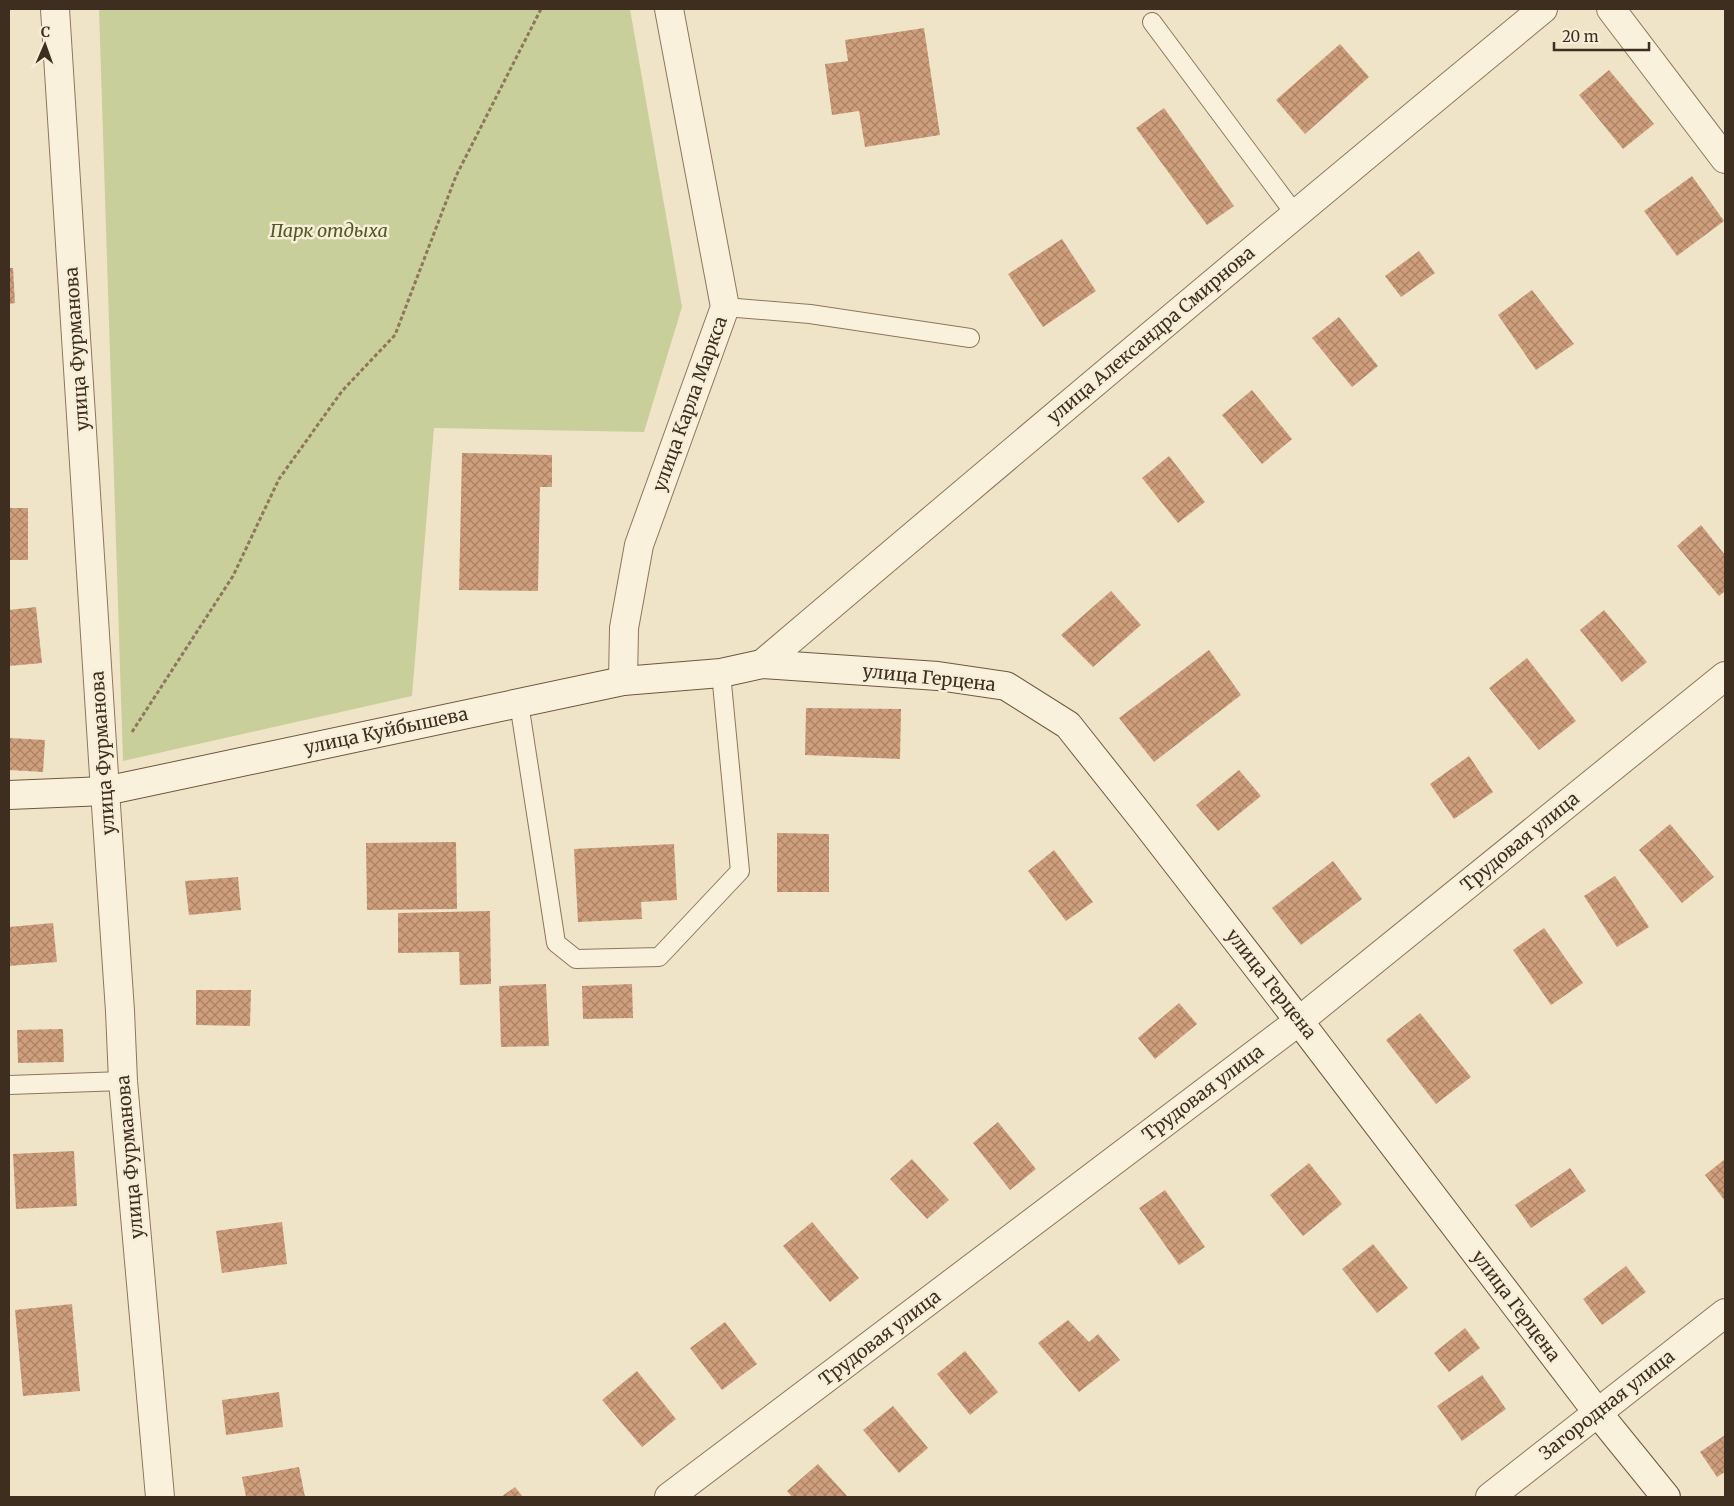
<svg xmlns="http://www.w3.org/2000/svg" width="1734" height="1506" font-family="Merriweather,serif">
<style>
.green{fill:#c9cf9b}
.building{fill:url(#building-cross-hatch)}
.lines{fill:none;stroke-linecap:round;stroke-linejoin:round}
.lane-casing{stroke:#8d765c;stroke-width:20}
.street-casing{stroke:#8d765c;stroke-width:30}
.secondary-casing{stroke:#6f573f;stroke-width:30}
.path{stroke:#8d765c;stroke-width:3;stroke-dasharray:4 2.5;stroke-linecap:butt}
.lane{stroke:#faf1dc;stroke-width:18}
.street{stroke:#faf1dc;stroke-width:28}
.secondary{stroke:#faf1dc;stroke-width:28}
.labels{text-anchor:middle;stroke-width:5;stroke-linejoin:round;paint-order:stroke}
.park-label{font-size:18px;font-style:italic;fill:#4d5a26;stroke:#f7eed8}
.street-label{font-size:18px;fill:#3d2e20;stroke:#f7eed8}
</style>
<defs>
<pattern id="building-cross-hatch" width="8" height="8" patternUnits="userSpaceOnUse" patternTransform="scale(1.25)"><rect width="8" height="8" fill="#cf9f7d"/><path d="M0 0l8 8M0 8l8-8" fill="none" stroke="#a98266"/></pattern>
</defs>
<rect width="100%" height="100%" fill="#f0e4c8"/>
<path class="green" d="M99 9H630L682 307 644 432 434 428 412 696 123 761Z"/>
<g class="building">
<path d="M924 28 940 135 865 147 859 111 832 115 825 64 848 61 845 40Z"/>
<path d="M1340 44 1369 77 1305 134 1276 100Z"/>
<path d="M1609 70 1654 124 1623 149 1579 95Z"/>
<path d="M1164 108 1234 206 1207 225 1136 128Z"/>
<path d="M1692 176 1724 221 1677 256 1644 211Z"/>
<path d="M1062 239 1096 291 1043 327 1008 274Z"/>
<path d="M1419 251 1435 273 1401 297 1385 276Z"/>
<path d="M9 268H13L15 303 9 304Z"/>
<path d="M1532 290 1574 344 1536 370 1498 315Z"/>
<path d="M1339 317 1378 366 1352 387 1312 338Z"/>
<path d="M1252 390 1292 439 1262 464 1222 415Z"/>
<path d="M462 453 552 455V487H540L538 591 459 590Z"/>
<path d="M1169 456 1205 502 1178 523 1142 478Z"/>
<rect x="9" y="508" width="19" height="52"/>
<path d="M1701 525 1725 555V591L1719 596 1677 546Z"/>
<path d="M1111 591 1141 625 1093 667 1061 635Z"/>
<path d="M36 607 42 663 9 666V610Z"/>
<path d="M1604 610 1647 662 1622 682 1580 630Z"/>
<path d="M1209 650 1241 695 1154 762 1119 718Z"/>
<path d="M1527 658 1576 721 1539 750 1489 688Z"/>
<path d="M806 708 901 709 900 759 805 755Z"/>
<path d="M9 738 45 740 43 772 9 770Z"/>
<path d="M1469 756 1493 792 1454 819 1430 784Z"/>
<path d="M1239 770 1261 796 1218 831 1196 805Z"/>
<path d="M1670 824 1714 877 1682 903 1639 850Z"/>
<path d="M777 833 829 834V892H777Z"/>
<path d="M456 842 457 909 367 910 366 843Z"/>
<path d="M674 844 677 900 641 902 642 919 578 922 574 849Z"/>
<path d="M1054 850 1093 902 1066 921 1028 871Z"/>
<path d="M1333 861 1362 899 1301 945 1272 908Z"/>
<path d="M1615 876 1649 927 1617 947 1584 896Z"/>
<path d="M238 877 241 910 189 915 185 881Z"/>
<path d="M490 911 491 984 460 985 459 952 398 953V913Z"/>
<path d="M53 923 57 962 9 966V927Z"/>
<path d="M1544 928 1583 983 1551 1005 1513 950Z"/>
<path d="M546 984 549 1046 501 1047 499 986Z"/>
<path d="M632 984 633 1018 583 1019 582 986Z"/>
<path d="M196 990H251L250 1026 196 1025Z"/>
<path d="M1179 1003 1197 1024 1155 1059 1138 1038Z"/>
<path d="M1420 1013 1471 1077 1436 1104 1386 1040Z"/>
<path d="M63 1029 64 1062 18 1063 17 1030Z"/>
<path d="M998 1122 1036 1169 1010 1190 973 1143Z"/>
<path d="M74 1151 77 1206 16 1209 13 1154Z"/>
<path d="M912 1159 949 1200 927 1219 890 1179Z"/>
<path d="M1725 1159V1201L1705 1175Z"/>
<path d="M1309 1163 1342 1204 1303 1236 1270 1195Z"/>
<path d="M1570 1168 1586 1191 1531 1228 1515 1205Z"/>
<path d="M1165 1190 1205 1247 1179 1265 1139 1208Z"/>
<path d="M282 1222 287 1264 222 1273 216 1231Z"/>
<path d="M812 1222 859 1278 830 1302 783 1246Z"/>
<path d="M1373 1244 1408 1288 1377 1313 1342 1269Z"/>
<path d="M1626 1266 1646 1292 1602 1325 1583 1299Z"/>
<path d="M72 1304 80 1391 23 1396 15 1310Z"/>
<path d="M1068 1320 1089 1342 1098 1334 1120 1360 1079 1392 1038 1343Z"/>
<path d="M725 1322 757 1364 722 1390 690 1348Z"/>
<path d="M1465 1328 1480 1348 1449 1372 1434 1353Z"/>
<path d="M965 1351 998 1392 970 1415 937 1374Z"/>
<path d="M637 1371 676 1419 642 1447 602 1400Z"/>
<path d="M1482 1375 1506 1409 1462 1441 1437 1406Z"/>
<path d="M279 1392 283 1427 226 1435 222 1400Z"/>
<path d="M893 1406 928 1448 899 1473 863 1430Z"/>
<path d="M1725 1435V1472L1717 1477 1700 1452Z"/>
<path d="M818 1464 848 1497H792L787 1491Z"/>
<path d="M299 1467 305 1497H246L242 1477Z"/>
<path d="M515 1487 523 1497H501Z"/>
</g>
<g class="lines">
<defs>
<g id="lane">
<path d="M1152 22 1295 214"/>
<path d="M725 307 810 314 970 338"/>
<path d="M519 703 556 943 576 959 659 957 740 871 721 673"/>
<path d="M9 1085 123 1081"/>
</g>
<g id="street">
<path d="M55 9 105 791 120 1011 123 1081 160 1497"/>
<path d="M1611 9 1725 159"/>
<path d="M762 664C1021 444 1281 225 1543 9"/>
<path d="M623 681 624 628 639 545 725 307 669 9"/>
<path d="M669 1497 1299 1021 1725 676"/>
<path d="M1490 1497 1725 1313"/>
</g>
<path id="secondary" d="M9 795 105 791 623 681 721 673 762 664 938 676 1006 686 1068 725 1145 822 1299 1021 1597 1412 1666 1497"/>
</defs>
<use href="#lane" class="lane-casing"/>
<use href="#street" class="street-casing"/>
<use href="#secondary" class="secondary-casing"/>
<path class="path" d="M132 732 233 576 279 479 342 391 395 335 456 176 541 9"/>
<use href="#lane" class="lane"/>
<use href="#street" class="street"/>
<use href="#secondary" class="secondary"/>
</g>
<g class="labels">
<g class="park-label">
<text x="329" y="237">Парк отдыха</text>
</g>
<g class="street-label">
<text transform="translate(1151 335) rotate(-40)" y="6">улица Александра Смирнова</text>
<text transform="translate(77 349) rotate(-94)" y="6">улица Фурманова</text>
<text transform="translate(690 404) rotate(-70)" y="6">улица Карла Маркса</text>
<text transform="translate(929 678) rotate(6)" y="6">улица Герцена</text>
<text transform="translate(386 731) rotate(-12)" y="6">улица Куйбышева</text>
<text transform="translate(103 753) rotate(-94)" y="6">улица Фурманова</text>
<text transform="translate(1520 842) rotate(-39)" y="6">Трудовая улица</text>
<text transform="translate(1271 984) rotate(52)" y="6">улица Герцена</text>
<text transform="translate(1203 1093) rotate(-37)" y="6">Трудовая улица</text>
<text transform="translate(130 1157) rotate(-95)" y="6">улица Фурманова</text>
<text transform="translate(1516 1306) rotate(53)" y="6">улица Герцена</text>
<text transform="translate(880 1338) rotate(-37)" y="6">Трудовая улица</text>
<text transform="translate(1607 1405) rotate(-38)" y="6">Загородная улица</text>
</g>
</g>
<rect width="1734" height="1506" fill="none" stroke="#3d2e20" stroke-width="20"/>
<g transform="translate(45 45) rotate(2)" stroke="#f7eed8" stroke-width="4" paint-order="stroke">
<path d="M0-4L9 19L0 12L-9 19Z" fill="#3d2e20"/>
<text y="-8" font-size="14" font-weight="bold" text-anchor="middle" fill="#3d2e20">С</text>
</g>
<path d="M1554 42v8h95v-8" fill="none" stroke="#3d2e20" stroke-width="2.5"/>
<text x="1562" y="42" font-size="15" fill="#3d2e20" stroke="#f7eed8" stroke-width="4" paint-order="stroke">20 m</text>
</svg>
